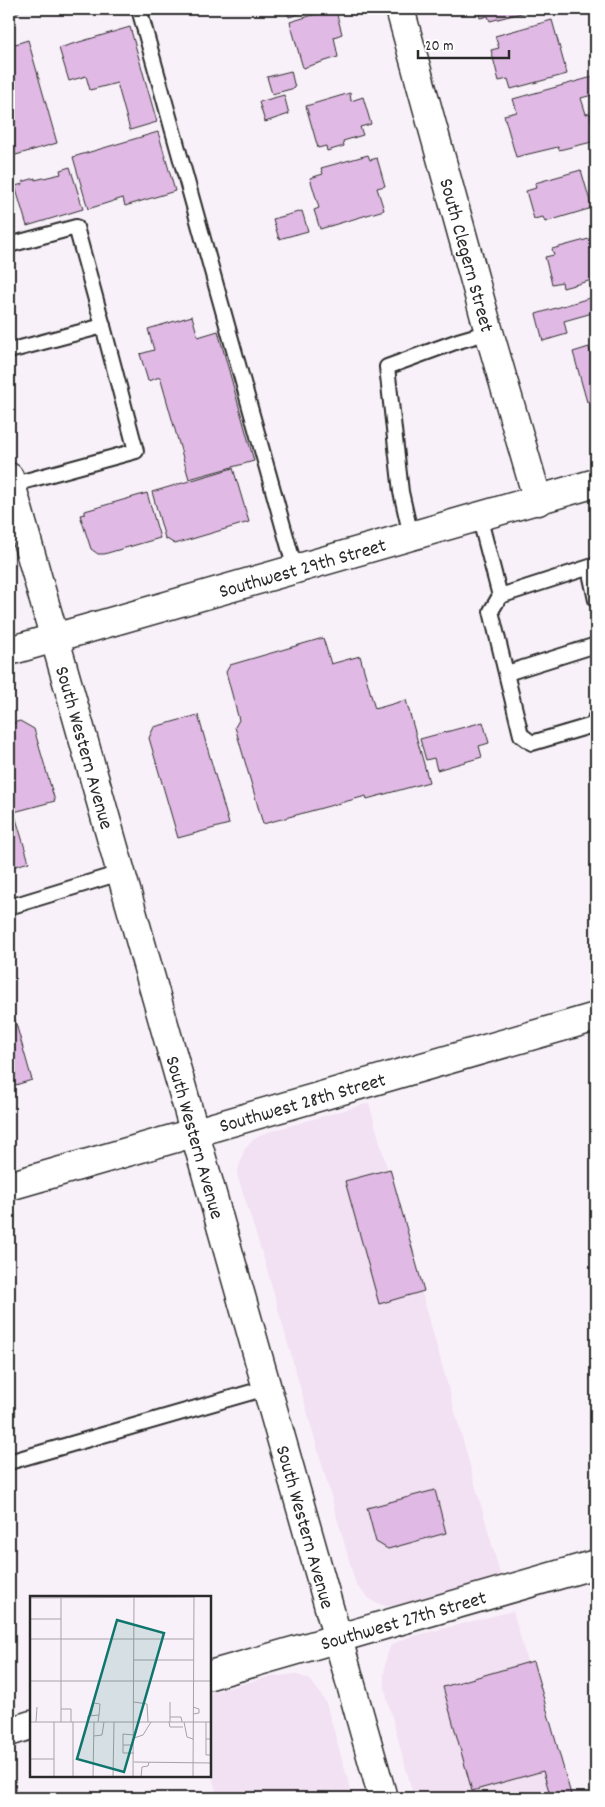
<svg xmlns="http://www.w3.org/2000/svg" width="605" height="1807" font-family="Dekko,sans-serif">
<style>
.built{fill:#f2e0f3}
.building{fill:#e0bae4;stroke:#2b2b2b}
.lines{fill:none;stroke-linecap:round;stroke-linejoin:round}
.lane-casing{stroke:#2b2b2b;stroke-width:18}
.street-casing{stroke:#2b2b2b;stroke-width:31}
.secondary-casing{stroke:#2b2b2b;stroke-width:31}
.lane{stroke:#fff;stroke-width:14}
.street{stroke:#fff;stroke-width:28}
.secondary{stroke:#fff;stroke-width:28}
.labels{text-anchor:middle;stroke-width:4.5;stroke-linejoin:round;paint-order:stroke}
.street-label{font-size:20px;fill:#2b2b2b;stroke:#fff}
.inset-road{fill:none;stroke:#a7a2a7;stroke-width:1}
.view{fill:#0f766e;fill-opacity:0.15;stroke:#0f766e;stroke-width:2.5}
.inset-edge{fill:none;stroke:#2b2b2b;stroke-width:2.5}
</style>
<rect width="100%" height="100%" fill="#f9f1fa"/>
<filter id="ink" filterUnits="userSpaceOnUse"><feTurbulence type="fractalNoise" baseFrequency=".02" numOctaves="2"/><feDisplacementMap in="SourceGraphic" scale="10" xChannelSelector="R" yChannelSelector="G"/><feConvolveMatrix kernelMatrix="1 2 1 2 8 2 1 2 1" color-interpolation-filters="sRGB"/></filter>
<g filter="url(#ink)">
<g class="built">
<path d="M369 1103 501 1577 399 1606H385L372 1601 356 1585 266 1266 237 1174 244 1150 253 1140 265 1133Z"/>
<path d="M513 1611 565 1798H414L387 1699 384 1680 385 1665 387 1655 391 1645 406 1638Z"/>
<path d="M294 1674 309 1679 318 1690 326 1703 353 1798H218L210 1769V1693L265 1678Z"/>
</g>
<g class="building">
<path d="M9 9H18L19 12 9 15Z"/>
<path d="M286 9H316L289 17Z"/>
<path d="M478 9H537L490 21 488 16 480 18Z"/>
<path d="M326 11 327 14 336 11 342 34 334 37 338 57 303 68 290 22Z"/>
<path d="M552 20 567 74 511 89 508 79 499 81 491 50 499 48 495 36Z"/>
<path d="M130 27 157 122 130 130 117 83 90 90 86 76 69 81 59 48Z"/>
<path d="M28 40 57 143 9 157V46Z"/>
<path d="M291 71 295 88 272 94 267 77Z"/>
<path d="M596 76V94L581 98 586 114 590 113 596 141 559 150 558 147 516 157 504 115 517 112 513 99Z"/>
<path d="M350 93 351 101 363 97 371 124 360 127 363 135 343 141 344 146 327 151 326 146 318 148 306 106Z"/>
<path d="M284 95 289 114 265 122 259 102Z"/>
<path d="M158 132 175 191 125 206 123 198 88 209 73 157Z"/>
<path d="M368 155 370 160 377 158 385 186 377 188 384 210 320 229 314 210 319 208 310 178 323 174 321 168Z"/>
<path d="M70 167 83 209 27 226 15 186 23 184 22 182 35 178V180L61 174 60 170Z"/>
<path d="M581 170 592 208 545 222 543 217 534 219 526 191 536 188 535 183Z"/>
<path d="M302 211 308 231 279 239 273 219Z"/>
<path d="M596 237V279L563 288 562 282 552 284 545 257 554 255 552 249Z"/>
<path d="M593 297 596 312 564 321 567 334 543 341 536 314Z"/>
<path d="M192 316 198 337 218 331 254 461 189 479 160 377 148 381 140 354 154 350 148 329Z"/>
<path d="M589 347 591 355 596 353V411L593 412 590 401 587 402 573 352Z"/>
<path d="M233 468 249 522 175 544 165 538 152 492Z"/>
<path d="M147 493 160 538 104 554H98L91 549 80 515 85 514V511Z"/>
<path d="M323 638 331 664 360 656 375 709 406 700 429 782 367 799 366 796 263 824 235 727 239 720 226 672 230 665Z"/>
<path d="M198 715 229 824 178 838 149 738 154 727Z"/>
<path d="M20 721 34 729 55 801 14 812 29 862 9 868V724Z"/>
<path d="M483 722 489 743 479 746 482 757 437 770 434 758 426 760 420 739Z"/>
<path d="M13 1013 32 1080 9 1087V1014Z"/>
<path d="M390 1169 424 1291 379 1304 345 1181Z"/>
<path d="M435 1490 446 1533 388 1549 376 1542 367 1508Z"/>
<path d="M533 1661 572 1798H551L543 1771 472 1791 443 1687Z"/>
</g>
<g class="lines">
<defs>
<g id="lane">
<path d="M139 9 295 569"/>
<path d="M9 245 76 227 103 326"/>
<path d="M9 351 103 326 136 451 11 485"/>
<path d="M479 516 500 596 596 565"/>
<path d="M411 536 401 492 387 367 458 341 489 332"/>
<path d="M589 568 596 600"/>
<path d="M500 596 491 611 521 735 532 743 593 725 596 717"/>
<path d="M507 673 596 645"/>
<path d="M9 907 120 873"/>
<path d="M9 1462 266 1388"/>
</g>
<g id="street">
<path id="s1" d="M400 9 489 332 538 501"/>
<path id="s2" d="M9 1186 596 1017"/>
<path id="s3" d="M210 1675 596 1564"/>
<path d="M9 1732 31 1725"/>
</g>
<g id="secondary">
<path id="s4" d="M9 477 383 1798"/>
<path id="s5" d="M9 651 596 483"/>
</g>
</defs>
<use href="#lane" class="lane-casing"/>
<use href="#street" class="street-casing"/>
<use href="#secondary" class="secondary-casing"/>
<use href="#lane" class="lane"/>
<use href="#street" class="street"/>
<use href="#secondary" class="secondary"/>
</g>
</g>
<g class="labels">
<g class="street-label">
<text dy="7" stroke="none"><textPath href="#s1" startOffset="255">South Clegern Street</textPath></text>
<text dy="7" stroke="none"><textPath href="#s5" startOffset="305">Southwest 29th Street</textPath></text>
<text dy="7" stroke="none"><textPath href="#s4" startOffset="281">South Western Avenue</textPath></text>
<text dy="7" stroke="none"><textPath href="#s2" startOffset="305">Southwest 28th Street</textPath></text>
<text dy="7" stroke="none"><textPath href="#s4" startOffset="686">South Western Avenue</textPath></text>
<text dy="7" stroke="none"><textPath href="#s4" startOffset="1091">South Western Avenue</textPath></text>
<text dy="7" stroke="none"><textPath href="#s3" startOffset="201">Southwest 27th Street</textPath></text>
</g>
</g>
<g transform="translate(30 1596)">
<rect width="181" height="181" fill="#f9f1fa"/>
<path class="inset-road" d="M0 2 164 1M0 23H31M0 43H163M104 64H163M0 85H182M104 106 117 108 118 126M140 106V126M163 111 169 113V117L163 118M31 113H41V126M61 119 64 107 70 108 69 119M140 121H151L152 126M0 126H182M6 126 7 111M24 126V181M31 126V2M43 126V181M58 126V120L69 119 68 126M139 126 140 131H153M154 126 157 141 163 143M176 126V143H182M64 140 72 139 74 126M104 142 113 139 121 126M176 143V159H182M93 149V157H104M103 149H93V138L104 139M0 163H24M104 166 182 167M63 181 64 126M83 181 84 126M103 181 104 0M111 181 112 171 118 170 119 166M163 181 164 0"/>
<path class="view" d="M87 24 134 37 94 176 47 163Z"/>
<rect width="181" height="181" class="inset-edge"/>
</g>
<rect width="605" height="1807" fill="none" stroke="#fff" stroke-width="30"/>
<rect x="15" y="15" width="575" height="1777" fill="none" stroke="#2b2b2b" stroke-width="2" filter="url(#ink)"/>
<path d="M418 50v8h91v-8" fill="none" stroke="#2b2b2b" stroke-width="2.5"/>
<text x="425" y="50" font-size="15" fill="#2b2b2b" stroke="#ffffff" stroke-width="4" paint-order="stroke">20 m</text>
</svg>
